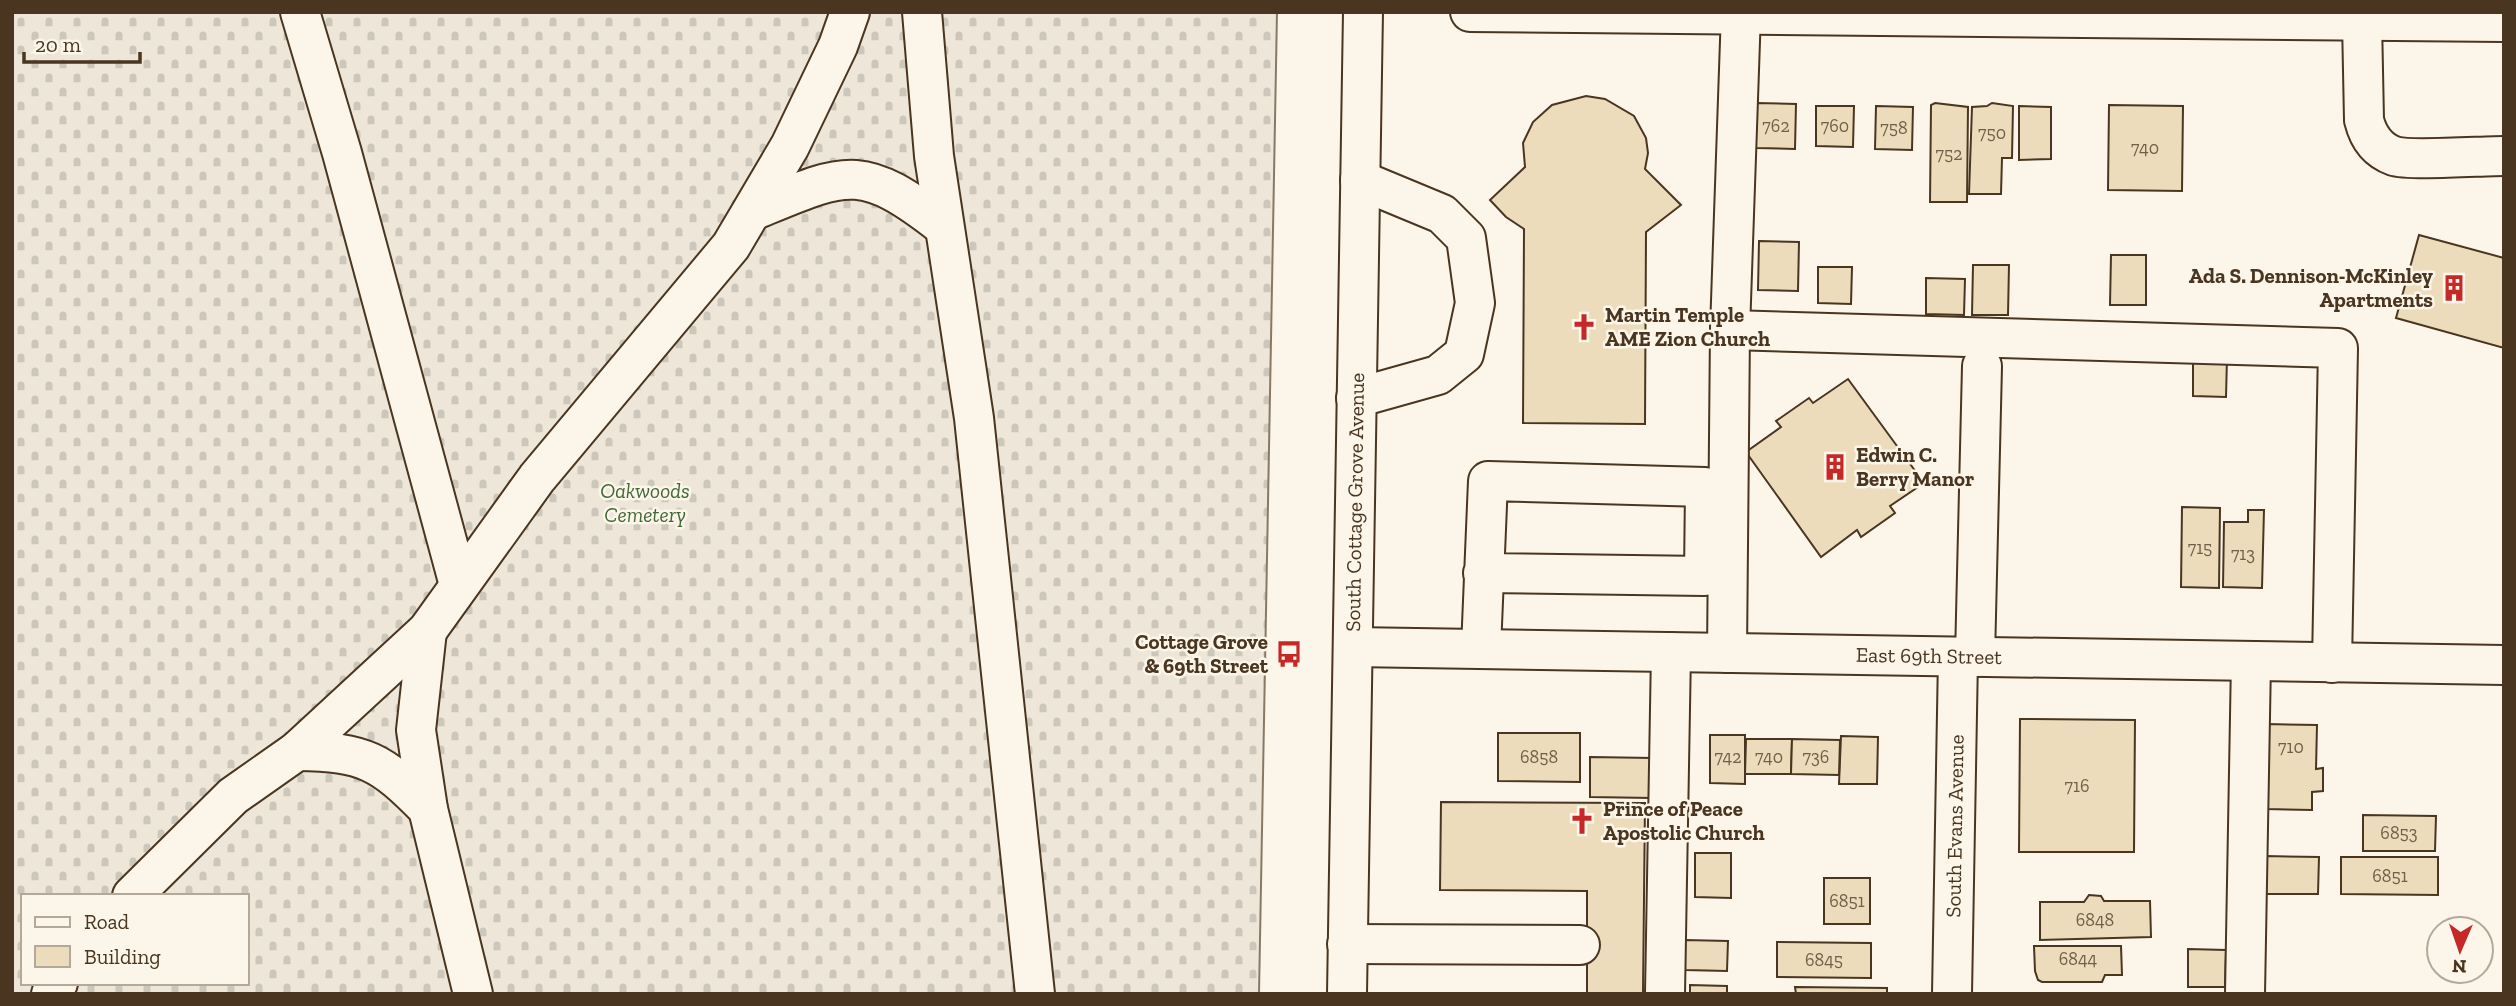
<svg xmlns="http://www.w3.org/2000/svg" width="2516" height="1006" font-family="'Zilla Slab',serif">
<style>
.cemetery{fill:url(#cemetery-stones);stroke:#887966;stroke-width:2;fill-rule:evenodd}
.building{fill:#ecdcbc;stroke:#4a3520;stroke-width:2}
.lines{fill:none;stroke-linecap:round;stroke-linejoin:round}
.minor-casing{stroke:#4a3520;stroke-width:42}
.major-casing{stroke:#4a3520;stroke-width:42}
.minor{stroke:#fbf6e9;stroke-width:38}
.major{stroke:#fbf6e9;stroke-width:38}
.labels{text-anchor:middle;stroke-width:5;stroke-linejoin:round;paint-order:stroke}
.number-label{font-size:18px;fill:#725f47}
.poi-label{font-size:21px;font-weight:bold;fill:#4a3520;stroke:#fbf6e9;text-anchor:start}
.park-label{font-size:21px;font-style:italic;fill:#436837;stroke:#fbf6e9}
.street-label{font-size:21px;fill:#4a3520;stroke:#fbf6e9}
</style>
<defs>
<pattern id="cemetery-stones" width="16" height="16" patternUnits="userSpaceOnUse" patternTransform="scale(1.75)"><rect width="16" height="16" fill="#ede6d9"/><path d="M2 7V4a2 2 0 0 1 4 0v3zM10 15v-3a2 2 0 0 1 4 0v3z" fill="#cdc6ba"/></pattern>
</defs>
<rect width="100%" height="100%" fill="#fbf6e9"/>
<path class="cemetery" d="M12 12H1277L1259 994H12ZM23 896H247V983H23Z"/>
<g class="building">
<path d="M1586 96 1605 99 1634 116 1646 138 1648 153 1645 169 1681 205 1646 232 1645 424 1523 423 1524 229 1506 217 1490 200 1525 167 1523 143 1533 122 1552 105Z"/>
<path d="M1756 103 1796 104 1795 149 1756 148Z"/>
<path d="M1935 103 1968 107 1967 202H1930L1931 105Z"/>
<path d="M1992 103 2013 106 2012 158H2002L2001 194H1969L1972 107 1987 106Z"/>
<path d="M2109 105 2183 106 2182 191 2108 190Z"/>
<path d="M1816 106H1854L1853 147 1816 146Z"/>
<path d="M1876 106 1913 107 1912 150 1875 149Z"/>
<path d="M2019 106 2051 107V159L2019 160Z"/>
<path d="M2419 235 2504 258V348L2396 318Z"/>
<path d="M1759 241 1799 242 1798 291 1758 290Z"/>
<path d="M2111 255H2146V305H2110Z"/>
<path d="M1973 265H2009L2008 315H1972Z"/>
<path d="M1818 267H1852L1851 304 1818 303Z"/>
<path d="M1926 278 1965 279 1964 315 1926 314Z"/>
<path d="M2193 357 2227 358 2226 397 2193 396Z"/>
<path d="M1848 379 1924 483 1890 506 1895 513 1861 537 1857 530 1821 557 1746 452 1781 427 1776 421 1809 398 1813 403Z"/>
<path d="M2182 507 2220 508 2219 588 2181 587Z"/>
<path d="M2248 510H2264L2262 588 2223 587 2224 522H2248Z"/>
<path d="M2020 719 2135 720 2134 852H2019Z"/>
<path d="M2266 724 2317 725 2316 769 2323 768V791L2312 792V810L2265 809Z"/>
<path d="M1498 733H1580V782L1498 781Z"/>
<path d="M1710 735H1745V784L1710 783Z"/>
<path d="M1841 736 1878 737 1877 784H1839Z"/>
<path d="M1746 739H1792L1791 774H1745Z"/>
<path d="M1792 739 1840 740 1839 775 1791 774Z"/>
<path d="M1590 757 1653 758 1652 798 1590 797Z"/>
<path d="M1441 802 1645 803 1643 994H1587V891L1440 890Z"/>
<path d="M2363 815 2436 816 2435 851H2363Z"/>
<path d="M1695 853H1731V898L1695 897Z"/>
<path d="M2265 856 2319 857 2318 894H2264Z"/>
<path d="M2341 857H2438V895L2341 894Z"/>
<rect x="1824" y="878" width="46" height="46"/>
<path d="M2089 895 2101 896 2104 901H2150L2151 937 2040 940V902H2084Z"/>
<path d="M1685 940 1728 941 1727 971 1685 970Z"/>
<path d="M1777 942 1871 943V978L1777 977Z"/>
<path d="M2034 946H2121L2122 975H2105L2102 982H2042L2038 980 2035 971Z"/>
<path d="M2188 949 2226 950 2225 987H2188Z"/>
<path d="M1690 985 1727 986V994H1690Z"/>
<path d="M1795 987 1887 988V994H1796Z"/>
</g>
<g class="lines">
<defs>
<g id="minor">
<path d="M300 12 342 153 459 585"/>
<path d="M922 12 934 156 974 418 1035 994"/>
<path d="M1470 12 2504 22"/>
<path d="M2362 21 2364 120C2368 136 2377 150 2394 156 2410 161 2482 156 2504 156"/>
<path d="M755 210C847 172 861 162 943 226"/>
<path d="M1730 330 2338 348 2332 663"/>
<path d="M1356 398 1438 375 1464 354 1475 303 1466 238 1442 214 1360 180"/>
<path d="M427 631 416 730 428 809 473 994"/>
<path id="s1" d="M1353 647 2504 665"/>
<path d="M1481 649 1488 481 1705 487 1704 576 1483 573"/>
<path d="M1727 653 1730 330 1741 12"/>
<path d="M1975 657 1982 366"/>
<path d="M297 751C365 752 381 761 428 809"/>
<path d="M132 896 233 796 297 751 427 631 537 478 731 246 790 146 838 46 850 12"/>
<path d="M1347 944 1580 945"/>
<path d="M51 994 58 983"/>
<path d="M1665 994 1671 652"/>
<path id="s2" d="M1952 994 1958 657"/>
<path d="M2245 994 2251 661"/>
</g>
<g id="major">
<path id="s3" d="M1347 994 1363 12"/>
</g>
</defs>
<use href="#minor" class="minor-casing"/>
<use href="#major" class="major-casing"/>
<use href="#minor" class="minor"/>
<use href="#major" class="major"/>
</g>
<defs>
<symbol id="building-bare" viewBox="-9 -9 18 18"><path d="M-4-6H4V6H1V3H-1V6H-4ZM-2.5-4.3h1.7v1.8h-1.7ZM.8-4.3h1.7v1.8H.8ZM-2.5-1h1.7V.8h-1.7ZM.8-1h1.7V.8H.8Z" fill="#c62828" stroke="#fbf6e9" stroke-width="2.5" paint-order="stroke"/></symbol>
<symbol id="church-bare" viewBox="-9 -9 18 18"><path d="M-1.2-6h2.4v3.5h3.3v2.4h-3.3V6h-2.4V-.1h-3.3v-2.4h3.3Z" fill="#c62828" stroke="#fbf6e9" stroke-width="2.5" paint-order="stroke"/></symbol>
<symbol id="bus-bare" viewBox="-9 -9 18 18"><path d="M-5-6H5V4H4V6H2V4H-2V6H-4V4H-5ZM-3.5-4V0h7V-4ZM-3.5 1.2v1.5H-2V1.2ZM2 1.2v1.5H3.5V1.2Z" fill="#c62828" stroke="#fbf6e9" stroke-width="2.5" paint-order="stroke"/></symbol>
</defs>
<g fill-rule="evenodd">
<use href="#building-bare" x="2435" y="269" width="38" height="38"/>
<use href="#church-bare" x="1565" y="308" width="38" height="38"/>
<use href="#building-bare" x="1816" y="448" width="38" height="38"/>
<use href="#bus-bare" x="1270" y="635" width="38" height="38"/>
<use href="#church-bare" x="1563" y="802" width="38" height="38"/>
</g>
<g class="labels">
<g class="number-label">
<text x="1776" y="132">762</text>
<text x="1835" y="132">760</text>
<text x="1894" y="134">758</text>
<text x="1992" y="139">750</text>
<text x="2145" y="154">740</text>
<text x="1949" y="160">752</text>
<text x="2200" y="554">715</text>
<text x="2243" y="560">713</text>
<text x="2291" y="753">710</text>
<text x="1539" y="763">6858</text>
<text x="1728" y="763">742</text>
<text x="1769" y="763">740</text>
<text x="1816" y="763">736</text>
<text x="2077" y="792">716</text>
<text x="2399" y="839">6853</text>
<text x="2390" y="882">6851</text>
<text x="1847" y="907">6851</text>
<text x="2095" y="926">6848</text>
<text x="2078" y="965">6844</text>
<text x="1824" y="966">6845</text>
</g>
<g class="poi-label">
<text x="2433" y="283" text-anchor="end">Ada S. Dennison-McKinley<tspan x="2433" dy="24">Apartments</tspan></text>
<text x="1605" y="322">Martin Temple<tspan x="1605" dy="24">AME Zion Church</tspan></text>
<text x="1856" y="462">Edwin C.<tspan x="1856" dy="24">Berry Manor</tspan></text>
<text x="1268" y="649" text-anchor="end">Cottage Grove<tspan x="1268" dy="24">&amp; 69th Street</tspan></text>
<text x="1603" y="816">Prince of Peace<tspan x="1603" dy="24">Apostolic Church</tspan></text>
</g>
<g class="park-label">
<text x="645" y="498">Oakwoods<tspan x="645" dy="24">Cemetery</tspan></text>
</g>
<g class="street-label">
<text dy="7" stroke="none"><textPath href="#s3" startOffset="492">South Cottage Grove Avenue</textPath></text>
<text dy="7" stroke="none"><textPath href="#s1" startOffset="576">East 69th Street</textPath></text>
<text dy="7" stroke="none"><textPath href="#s2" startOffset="168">South Evans Avenue</textPath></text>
</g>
</g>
<rect width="2516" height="1006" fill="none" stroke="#4a3520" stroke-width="28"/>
<rect x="21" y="894" width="228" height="91" fill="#fbf6e9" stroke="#b4a999" stroke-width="2"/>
<rect x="35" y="917" width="35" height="10" fill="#fbf6e9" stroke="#b4a999" stroke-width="2"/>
<text x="84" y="929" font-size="21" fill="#4a3520">Road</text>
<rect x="35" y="946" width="35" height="21" fill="#ecdcbc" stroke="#b4a999" stroke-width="2"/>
<text x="84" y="964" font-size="21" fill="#4a3520">Building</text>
<g transform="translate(2460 950) rotate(182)"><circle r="33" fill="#fbf6e9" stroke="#b4a999" stroke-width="2"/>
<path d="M0-5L12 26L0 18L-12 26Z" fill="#c62828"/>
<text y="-10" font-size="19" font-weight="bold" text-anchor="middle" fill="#4a3520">N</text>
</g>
<path d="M24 52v10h116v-10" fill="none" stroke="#4a3520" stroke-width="3.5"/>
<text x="35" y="52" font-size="21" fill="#4a3520" stroke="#fbf6e9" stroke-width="5" paint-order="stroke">20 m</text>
</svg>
